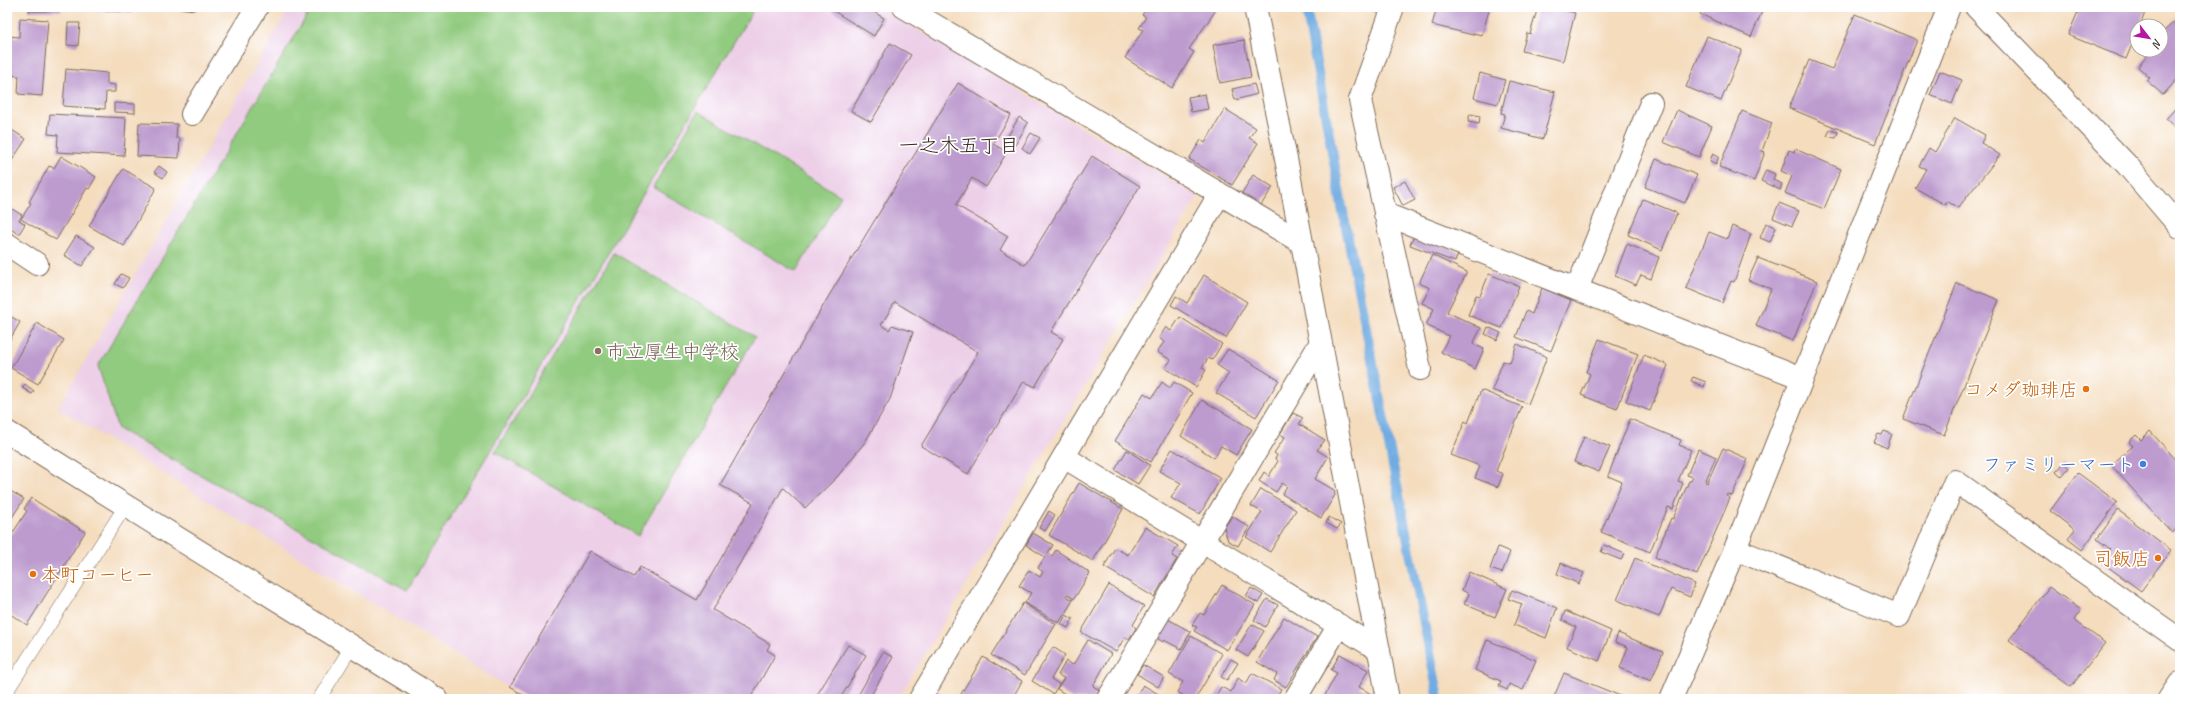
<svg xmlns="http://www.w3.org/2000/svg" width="2187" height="706" font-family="Caveat,'Klee One',sans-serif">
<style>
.built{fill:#edd0e8}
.green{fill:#91cb7f;stroke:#667a4e}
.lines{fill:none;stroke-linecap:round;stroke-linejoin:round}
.stream{stroke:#70abe1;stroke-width:10}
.building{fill:#bd9bcf}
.service-casing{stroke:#7c6856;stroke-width:14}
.minor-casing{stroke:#7c6856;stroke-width:24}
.tertiary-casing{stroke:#7c6856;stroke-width:24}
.service{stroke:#fff;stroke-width:13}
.minor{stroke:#fff;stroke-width:22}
.tertiary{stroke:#fff;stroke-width:22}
.education-dot{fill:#8d6e63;stroke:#fff;stroke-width:1.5}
.food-dot{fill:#e8710a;stroke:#fff;stroke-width:1.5}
.shop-dot{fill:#3f7fe0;stroke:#fff;stroke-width:1.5}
.labels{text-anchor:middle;stroke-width:3.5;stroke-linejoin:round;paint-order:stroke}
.education-label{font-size:19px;fill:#785e54;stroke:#fff;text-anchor:start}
.food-label{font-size:19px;fill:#c56008;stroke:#fff;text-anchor:end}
.shop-label{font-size:19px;fill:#366cbe;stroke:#fff;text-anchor:end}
.neighbourhood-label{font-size:20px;fill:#3b2a1e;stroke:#fff}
</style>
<rect width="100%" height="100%" fill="#fff"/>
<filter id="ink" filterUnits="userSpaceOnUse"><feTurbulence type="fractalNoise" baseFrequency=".025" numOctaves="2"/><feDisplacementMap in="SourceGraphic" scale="8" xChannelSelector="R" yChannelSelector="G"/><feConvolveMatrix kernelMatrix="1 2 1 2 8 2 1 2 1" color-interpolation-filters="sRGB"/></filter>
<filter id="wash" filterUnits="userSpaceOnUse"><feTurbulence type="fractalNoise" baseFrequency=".012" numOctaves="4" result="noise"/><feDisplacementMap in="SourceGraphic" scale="16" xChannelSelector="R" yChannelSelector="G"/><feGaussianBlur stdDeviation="0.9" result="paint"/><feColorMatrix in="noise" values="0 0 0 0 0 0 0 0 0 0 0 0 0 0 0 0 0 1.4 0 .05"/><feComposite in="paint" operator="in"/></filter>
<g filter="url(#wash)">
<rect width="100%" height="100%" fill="#f4dcbd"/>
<path class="built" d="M290 7H879L1198 196 898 699H527L58 408Z"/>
<g class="green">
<path d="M312 7H755L407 590 118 429 98 366Z"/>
<path d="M698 111 841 196 796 272 653 187Z"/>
<path d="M614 253 755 337 638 536 495 452Z"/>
</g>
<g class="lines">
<path class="stream" d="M1306 7 1343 212 1439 699"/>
</g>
<g id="blocks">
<g class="building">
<rect x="29" y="7" width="32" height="4"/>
<path d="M71 7H133V12L71 9Z"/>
<path d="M169 7H195V10Z"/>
<path d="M827 7H865L884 18 874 36Z"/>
<path d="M1147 7H1218L1189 49 1194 52 1172 88 1125 58 1143 30 1139 28 1146 17 1142 15Z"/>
<path d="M1359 7H1381L1380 13Z"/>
<path d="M1437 7H1490L1482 35 1473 33V35L1432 25Z"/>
<path d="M1538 7H1551L1575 13 1563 61 1522 51 1527 33 1530 34Z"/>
<path d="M1703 7H1764L1751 37 1700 14Z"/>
<path d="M2080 7H2147L2140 26H2137V32L2126 59 2068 35Z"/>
<path d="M1855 14 1917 40 1875 144 1789 108 1809 60 1832 69Z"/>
<path d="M20 18 48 20 42 96 18 94 19 76 7 75V36L19 37Z"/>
<path d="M2176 20 2180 23V76L2163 95 2147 81 2150 78 2138 67 2152 50H2161V34Z"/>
<path d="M68 23H80L78 46 67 45Z"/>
<path d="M1707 36 1742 50 1721 101 1686 87Z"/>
<path d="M1244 40 1251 77 1220 83 1213 45Z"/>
<path d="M890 43 911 55 871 122 851 111Z"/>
<path d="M66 69 107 73V84L115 85V92H106L105 109 63 106Z"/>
<path d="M1940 71 1962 80 1952 104 1930 95Z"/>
<path d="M1480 73 1505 80 1498 104 1474 98Z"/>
<path d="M1509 81 1555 92 1543 139 1501 128 1505 114 1501 113Z"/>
<path d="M958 83 1011 115 993 144 1007 152 986 187 972 178 956 205 1008 236 1000 250 1025 265 1092 156 1140 186 1051 332 1063 339 1035 387 1024 381 968 474 921 446 978 352 895 302 881 325 889 330 892 325 913 332 890 399 865 442 837 477 805 508 783 488 713 610 770 644 767 650 775 655 750 699H530L510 687 590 551 634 577 640 567 697 600 753 503 720 485 830 294Z"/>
<path d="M1254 84 1257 94 1235 100 1232 89Z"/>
<path d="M1205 94 1208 109 1191 112 1188 97Z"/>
<path d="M114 103 135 104V113L114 112Z"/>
<path d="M2180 103V132L2166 119Z"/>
<path d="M1225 109 1256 128 1249 138 1258 143 1232 185 1189 159 1201 140 1205 143Z"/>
<path d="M1677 110 1712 126 1699 157 1663 142Z"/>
<path d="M1742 111 1772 123 1762 151 1765 152 1754 181 1719 167Z"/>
<path d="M50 114 126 118 124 156 57 152 58 135 48 134Z"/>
<path d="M1470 114 1480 116 1479 124 1468 122Z"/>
<path d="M1019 117 1028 123 1014 147 1005 141Z"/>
<path d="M1955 118 1985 135 1981 143 2000 155 1958 208 1947 201 1946 205 1915 188 1926 169 1919 166 1929 148 1935 152Z"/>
<path d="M139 123 177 124 176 138H180L179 158 137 156Z"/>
<path d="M7 127 26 139 7 168Z"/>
<path d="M1830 130 1838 132 1836 138 1827 136Z"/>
<path d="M1031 133 1040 138 1030 154 1022 148Z"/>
<path d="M1795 149 1841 169 1824 209 1785 193 1792 176 1781 171 1789 150 1794 152Z"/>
<path d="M1713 153 1719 156 1716 164 1710 161Z"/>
<path d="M61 156 96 177 89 189 87 188 56 240 21 219 31 203 29 202 49 166 54 168Z"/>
<path d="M1656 159 1697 175 1685 203 1645 187Z"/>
<path d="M159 166 167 172 163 178 154 172Z"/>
<path d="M123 169 156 188 124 246 89 226Z"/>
<path d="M1766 170 1775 174 1773 180 1782 184 1780 190 1761 181Z"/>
<path d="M1253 175 1273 187 1259 208 1240 196Z"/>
<path d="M1405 181 1415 200 1403 206 1393 187Z"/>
<path d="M1643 199 1677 213 1662 250 1628 235Z"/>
<path d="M1779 203 1799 211 1792 226 1773 218Z"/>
<path d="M7 206 22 215 19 220 25 224 19 234 7 227Z"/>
<path d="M1766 223 1776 227 1770 242 1760 238Z"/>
<path d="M1732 226 1751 234 1734 282 1731 281 1722 303 1686 288 1709 232 1727 239Z"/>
<path d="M1415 234 1459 252 1455 262 1410 245Z"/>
<path d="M76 236 95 247 82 266 64 255Z"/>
<path d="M1627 244 1659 257 1651 279 1641 275 1636 285 1615 276Z"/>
<path d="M1432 255 1467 272 1447 312 1481 328 1473 344 1484 349 1475 369 1441 352 1449 336 1426 325 1434 309 1422 303 1430 288 1419 283Z"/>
<path d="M1758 258 1817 281 1793 341 1756 326 1771 289 1748 280Z"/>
<path d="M121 274 129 278 123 288 115 284Z"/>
<path d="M1489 274 1519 286 1502 328 1468 315 1476 295 1480 296Z"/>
<path d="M1204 275 1247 302 1226 338 1171 305 1176 296 1187 303Z"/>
<path d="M1957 283 1999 300 1944 435 1903 419Z"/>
<path d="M1542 288 1571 300 1551 351 1516 337 1526 311 1532 314Z"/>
<path d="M7 314 20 322 7 345Z"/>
<path d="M1180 317 1222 344 1212 360 1208 358 1202 368 1206 370 1196 387 1165 368 1171 360 1157 352 1164 342 1159 338 1166 327 1171 331Z"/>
<path d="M37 323 64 340 38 384 11 368Z"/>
<path d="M1488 327 1501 333 1497 340 1485 334Z"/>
<path d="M1599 339 1638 354 1617 409 1581 395 1590 374 1586 372Z"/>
<path d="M1517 344 1547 357 1528 404 1492 390 1503 361 1510 363Z"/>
<path d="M1228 349 1279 380 1256 417 1216 393 1229 373 1217 365Z"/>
<path d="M1644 355 1668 365 1650 411 1626 401Z"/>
<path d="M1693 377 1706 382 1704 387 1691 381Z"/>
<path d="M1162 382 1170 388 1174 382 1192 393 1151 462 1115 441 1144 393 1152 398Z"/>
<path d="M25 384 34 391 32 394 22 388Z"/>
<path d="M1481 390 1522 407 1496 471 1503 474 1498 487 1475 478 1480 466 1451 455 1465 421 1468 423Z"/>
<path d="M1202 400 1252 429 1236 455 1221 446 1214 458 1181 436Z"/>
<path d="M1293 413 1303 418 1299 424 1325 440 1317 450 1328 457 1315 479 1334 490 1335 495 1321 518 1282 494 1287 486 1282 483 1276 492 1259 481 1264 472 1269 476 1278 461 1275 459 1277 455 1274 453 1285 437 1280 434Z"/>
<path d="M1630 419 1681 440 1679 445 1691 450 1678 481 1683 483 1673 509 1668 507 1650 552 1601 532 1622 482 1608 476Z"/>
<path d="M1884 431 1892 434 1887 448 1874 442 1878 434 1882 435Z"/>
<path d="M2150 431 2180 464V526L2172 533 2111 465 2133 446 2129 442 2136 435 2141 440Z"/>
<path d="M1584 437 1610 447 1599 472 1574 462Z"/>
<path d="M1723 448 1748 459 1732 496 1727 494 1726 496 1730 498 1697 575 1655 557 1671 518 1673 519 1689 481H1691L1693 477 1687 475 1698 449 1716 457 1705 482 1707 483Z"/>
<path d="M1172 449 1221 478 1200 514 1171 498 1181 483 1159 471Z"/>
<path d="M1127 450 1150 465 1138 484 1115 470Z"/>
<path d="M2064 463 2069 468 2061 477 2056 472Z"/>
<path d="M2078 473 2117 502 2082 550 2068 539 2075 530 2050 511Z"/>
<path d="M1079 483 1123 509 1093 561 1049 535Z"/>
<path d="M7 489 24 499 7 525Z"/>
<path d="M1261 489 1296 510 1270 552 1246 537 1262 512 1251 506Z"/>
<path d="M31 498 85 532 27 625 7 612V535L9 532 12 534 27 511 24 509Z"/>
<path d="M2118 510 2171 550 2141 591 2100 561 2110 549 2097 539Z"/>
<path d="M1049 511 1055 515 1045 531 1039 528Z"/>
<path d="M1232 516 1249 527 1238 546 1228 541 1224 528Z"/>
<path d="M1329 517 1341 524 1337 529 1326 523Z"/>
<path d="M1145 527 1178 546 1172 556 1177 559 1154 597 1104 567 1115 548 1128 555Z"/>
<path d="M1033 533 1053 545 1048 553 1052 556 1056 550 1090 573 1074 599 1067 594 1066 596 1073 600 1059 623 1025 603 1031 593 1019 586 1029 570 1040 577 1043 572 1038 568 1045 557 1026 545Z"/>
<path d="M1604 545 1625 554 1621 560 1601 552Z"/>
<path d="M1498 547 1510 552 1502 573 1490 569Z"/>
<path d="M1635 558 1695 584 1690 597 1671 589 1659 617 1617 600Z"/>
<path d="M1561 563 1584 573 1579 584 1557 574Z"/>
<path d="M1469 572 1507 589 1495 617 1464 604 1469 594 1462 590Z"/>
<path d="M1109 585 1144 606 1133 625 1136 628 1129 639 1125 637 1116 652 1081 632Z"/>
<path d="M1222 585 1255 605 1227 650 1194 631 1197 627 1192 625 1200 613 1204 615Z"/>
<path d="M2049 587 2081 610 2074 620 2105 643 2071 687 2009 640Z"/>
<path d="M1251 588 1263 595 1258 603 1246 596Z"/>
<path d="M1512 590 1557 608 1546 638 1514 625 1522 604 1508 599Z"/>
<path d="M1267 599 1278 605 1265 627 1254 620Z"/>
<path d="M1023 603 1056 624 1025 675 991 655Z"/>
<path d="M1565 611 1611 631 1599 661 1567 647 1576 627 1562 620Z"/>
<path d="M1066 615 1073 619 1068 628 1061 624Z"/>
<path d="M1284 617 1317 637 1286 687 1274 680 1277 674 1257 662Z"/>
<path d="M1168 619 1191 632 1181 649 1164 640 1163 642 1157 638Z"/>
<path d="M1252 624 1264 631 1248 657 1236 650Z"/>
<path d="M1618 633 1663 652 1651 681 1620 668 1628 647 1615 642Z"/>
<path d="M1191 636 1222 654 1195 699H1189L1177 692 1183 682 1169 674Z"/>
<path d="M1088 640 1111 654 1093 686 1099 690 1093 699H1073L1057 689 1064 678 1058 675 1066 661 1073 665Z"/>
<path d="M1487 640 1536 660 1523 690 1509 684 1507 690 1499 686 1501 681 1475 670Z"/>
<path d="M848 645 866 655 840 699H824L817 695Z"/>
<path d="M1053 647 1065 655 1051 679 1059 684 1053 694 1032 681Z"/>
<path d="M883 652 893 657 869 699H856Z"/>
<path d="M1340 654 1368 670 1359 687 1373 695 1371 699H1323L1337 673 1331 670Z"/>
<path d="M983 657 1022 681 1012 699H958Z"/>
<path d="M1231 659 1238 663 1227 680 1221 677Z"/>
<path d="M1143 665 1164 677 1158 687 1137 674Z"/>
<path d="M1252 673 1281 689 1275 699H1214L1221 687 1231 692 1238 678 1246 684Z"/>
<path d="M1564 673 1623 697 1622 699H1553Z"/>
<path d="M1143 685 1167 699H1134Z"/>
</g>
</g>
</g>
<g filter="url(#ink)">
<use href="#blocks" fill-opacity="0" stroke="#7c6856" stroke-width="1"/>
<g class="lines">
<defs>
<g id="service">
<path d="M7 691 126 505"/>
<path d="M319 699 352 646"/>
</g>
<g id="minor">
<path d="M904 7 1301 242"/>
<path d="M1255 7 1290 179 1388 699"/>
<path d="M1393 7 1360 100 1420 369"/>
<path d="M192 114 257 7"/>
<path d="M1385 214 1802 378"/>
<path d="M7 244 37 264"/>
<path d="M1577 289 1651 103"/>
<path d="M1064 457 1379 650"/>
<path d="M1735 549 1899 616 1955 481 2180 640"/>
<path d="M920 699 1219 195"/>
<path d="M1108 699 1320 344"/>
<path d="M1295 699 1339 625"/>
<path d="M1671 699 1735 549 1949 7"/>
<path d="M2169 699 2180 683"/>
</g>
<g id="tertiary">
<path d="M1976 7 2127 165 2180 227"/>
<path d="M7 432 437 699"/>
</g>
</defs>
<use href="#service" class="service-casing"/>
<use href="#minor" class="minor-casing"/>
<use href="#tertiary" class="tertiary-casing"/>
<use href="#service" class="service"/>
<use href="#minor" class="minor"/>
<use href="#tertiary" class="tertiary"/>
</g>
</g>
<circle class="education-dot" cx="598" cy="351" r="4"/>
<g class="food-dot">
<circle cx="2086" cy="389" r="4"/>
<circle cx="2158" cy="558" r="4"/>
<circle cx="33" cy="574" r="4"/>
</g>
<circle class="shop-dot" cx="2143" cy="464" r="4"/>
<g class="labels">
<g class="education-label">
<text x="606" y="358">市立厚生中学校</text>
</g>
<g class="food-label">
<text x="2078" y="396">コメダ珈琲店</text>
<text x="2150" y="565">司飯店</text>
<text x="41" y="581" text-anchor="start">本町コーヒー</text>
</g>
<g class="shop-label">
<text x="2135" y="471">ファミリーマート</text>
</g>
<g class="neighbourhood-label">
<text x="959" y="152">一之木五丁目</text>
</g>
</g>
<rect width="2187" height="706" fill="none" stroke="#fff" stroke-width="24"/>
<g transform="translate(2149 38) rotate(121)"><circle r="19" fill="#ffffff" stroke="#b1aaa5"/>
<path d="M0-3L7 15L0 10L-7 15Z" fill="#b5179e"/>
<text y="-6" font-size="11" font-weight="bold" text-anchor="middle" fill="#3b2a1e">N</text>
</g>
</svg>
